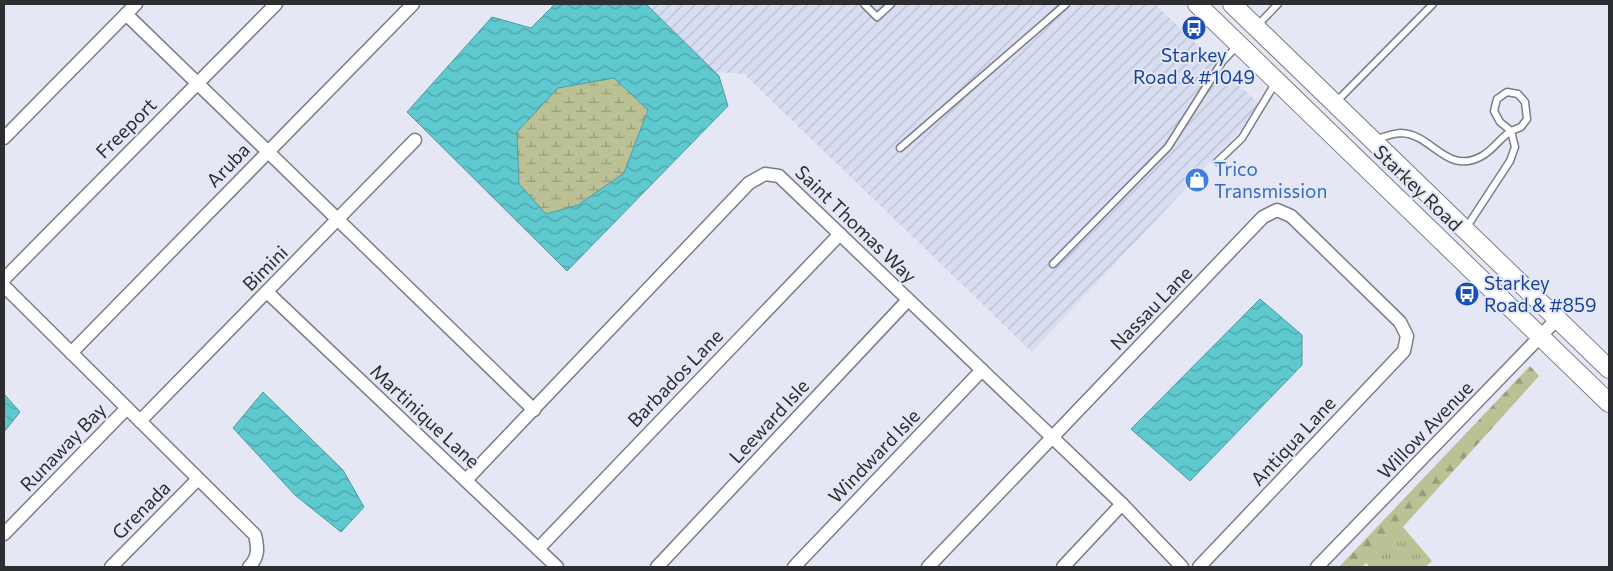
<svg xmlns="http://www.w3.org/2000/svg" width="1613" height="571" font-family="Commissioner,sans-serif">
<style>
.industrial{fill:url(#industrial-furrows)}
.grass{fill:url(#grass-tufts)}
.forest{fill:url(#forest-firs)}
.wetland{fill:url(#wetland-marsh)}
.water{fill:url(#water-waves);stroke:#4f9aa0;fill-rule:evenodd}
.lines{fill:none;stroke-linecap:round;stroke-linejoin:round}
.lane-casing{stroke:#7b7e89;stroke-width:9}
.street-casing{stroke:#7b7e89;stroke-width:15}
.secondary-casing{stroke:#7b7e89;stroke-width:20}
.lane{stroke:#fff;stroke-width:6}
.street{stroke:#fff;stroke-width:12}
.secondary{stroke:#fff;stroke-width:18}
.labels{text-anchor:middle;stroke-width:4;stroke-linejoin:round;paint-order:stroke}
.transit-label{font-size:19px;fill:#164399;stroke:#e5e8f4}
.street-label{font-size:19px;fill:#2c2e32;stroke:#e5e8f4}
.shop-label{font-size:19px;fill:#366cbe;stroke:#e5e8f4;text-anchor:start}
</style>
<defs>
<pattern id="industrial-furrows" width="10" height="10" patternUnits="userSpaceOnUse" patternTransform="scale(1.25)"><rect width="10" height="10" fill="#d8def1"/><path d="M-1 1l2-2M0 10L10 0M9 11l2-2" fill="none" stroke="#babfcf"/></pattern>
<pattern id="grass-tufts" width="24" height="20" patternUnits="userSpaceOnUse" patternTransform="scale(1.25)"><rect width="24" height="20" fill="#bbc194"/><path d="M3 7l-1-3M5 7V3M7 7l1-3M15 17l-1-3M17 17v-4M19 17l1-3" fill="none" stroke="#989d79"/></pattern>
<pattern id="forest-firs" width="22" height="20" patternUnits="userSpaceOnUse" patternTransform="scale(1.25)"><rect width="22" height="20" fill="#bbc194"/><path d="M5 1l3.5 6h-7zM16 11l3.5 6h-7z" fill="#989d79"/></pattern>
<pattern id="wetland-marsh" width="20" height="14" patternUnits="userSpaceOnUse" patternTransform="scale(1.25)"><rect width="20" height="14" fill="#bbc194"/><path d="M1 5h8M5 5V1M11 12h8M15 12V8" fill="none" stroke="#989d79"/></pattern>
<pattern id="water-waves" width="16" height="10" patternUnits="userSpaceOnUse" patternTransform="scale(1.25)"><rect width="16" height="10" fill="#5ec9cf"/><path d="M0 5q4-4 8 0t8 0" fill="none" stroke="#4ea4a9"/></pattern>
</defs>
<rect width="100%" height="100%" fill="#e5e8f4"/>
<path class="industrial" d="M646 4H1155L1262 107 1032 352 744 74 715 72Z"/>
<path class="grass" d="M1403 527 1432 561 1425 567H1369L1365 561Z"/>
<path class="forest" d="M1530 366 1539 376 1403 527 1362 567H1339Z"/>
<path class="wetland" d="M614 78 648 110 624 173 578 205 546 214 519 184 517 132 558 88Z"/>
<g class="water">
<path d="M555 4H646L719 76 728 106 567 271 407 112 492 17 531 28ZM614 78 648 110 624 173 578 205 546 214 519 184 517 132 558 88Z"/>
<path d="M1260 299 1302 335V365L1190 481 1131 429Z"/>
<path d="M263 392 343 470 364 507 341 532 295 495 233 428Z"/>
<path d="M4 394 20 412 4 432Z"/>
</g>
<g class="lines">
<defs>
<g id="lane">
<path d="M864 4 877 17 891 4"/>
<path d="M1256 27 1278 4"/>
<path d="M1336 102 1433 4"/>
<path d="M1375 140C1383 137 1393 133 1401 133 1433 134 1446 176 1482 156 1494 149 1500 138 1511 131L1500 122 1494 111 1497 99 1507 92 1518 94 1525 102 1527 119 1521 127 1511 131 1515 147 1510 161 1466 228"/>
<path d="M900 148 1066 4"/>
<path d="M1217 162 1242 138 1276 82"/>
<path d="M1053 264 1168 147 1222 62 1238 45"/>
</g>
<g id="street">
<path d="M126 14 534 410"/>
<path d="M4 138 136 4"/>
<path d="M4 279 276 4"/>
<path d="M4 286 255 535C258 548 259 557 249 567"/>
<path d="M267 292 557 567"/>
<path d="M71 353 413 4"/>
<path d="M140 421 415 140"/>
<path d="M466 480 749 183 765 174 779 176 1122 504 1182 567"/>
<path d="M4 534 127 408"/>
<path d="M538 549 840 234"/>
<path d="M111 567 198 479"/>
<path d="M657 567 908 300"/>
<path d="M794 567 982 370"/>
<path d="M928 567 1263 217 1277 210 1291 216 1400 322 1407 336 1404 351 1199 567"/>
<path d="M1063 567 1122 504"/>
<path d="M1317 567 1558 318"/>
</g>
<g id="secondary">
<path d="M1197 4 1609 403"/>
<path d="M1232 4 1609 369"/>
</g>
</defs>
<use href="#lane" class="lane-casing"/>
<use href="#street" class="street-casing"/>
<use href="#secondary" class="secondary-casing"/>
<use href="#lane" class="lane"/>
<use href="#street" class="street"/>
<use href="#secondary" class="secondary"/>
</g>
<defs>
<symbol id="bus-disc" viewBox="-11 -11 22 22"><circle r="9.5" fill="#1a4fb4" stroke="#e5e8f4"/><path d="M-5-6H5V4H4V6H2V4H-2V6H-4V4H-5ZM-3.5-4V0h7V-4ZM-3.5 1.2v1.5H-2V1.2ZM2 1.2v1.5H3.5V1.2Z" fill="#fff"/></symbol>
<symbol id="shop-disc" viewBox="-11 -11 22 22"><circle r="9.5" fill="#3f7fe0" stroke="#e5e8f4"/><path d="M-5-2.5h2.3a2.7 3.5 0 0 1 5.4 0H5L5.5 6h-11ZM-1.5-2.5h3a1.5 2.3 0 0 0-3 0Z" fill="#fff"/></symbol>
</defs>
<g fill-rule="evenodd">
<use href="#bus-disc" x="1180" y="14" width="28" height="28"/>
<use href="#shop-disc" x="1183" y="166" width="28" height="28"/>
<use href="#bus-disc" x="1453" y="280" width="28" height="28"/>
</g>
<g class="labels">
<g class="transit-label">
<text x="1194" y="62">Starkey<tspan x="1194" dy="22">Road &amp; #1049</tspan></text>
<text x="1484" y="290" text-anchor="start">Starkey<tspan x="1484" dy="22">Road &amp; #859</tspan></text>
</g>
<g class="street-label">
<text transform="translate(126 128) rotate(-45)" y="7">Freeport</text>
<text transform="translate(228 165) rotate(-46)" y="7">Aruba</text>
<text transform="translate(1418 188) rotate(44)" y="7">Starkey Road</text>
<text transform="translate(856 224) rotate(44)" y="7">Saint Thomas Way</text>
<text transform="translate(265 268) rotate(-45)" y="7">Bimini</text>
<text transform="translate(1151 308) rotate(-46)" y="7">Nassau Lane</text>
<text transform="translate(675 378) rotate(-46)" y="7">Barbados Lane</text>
<text transform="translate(425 416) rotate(43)" y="7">Martinique Lane</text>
<text transform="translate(769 421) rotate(-47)" y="7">Leeward Isle</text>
<text transform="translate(1425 430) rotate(-46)" y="7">Willow Avenue</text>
<text transform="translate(1293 441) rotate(-47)" y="7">Antiqua Lane</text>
<text transform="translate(63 447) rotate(-46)" y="7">Runaway Bay</text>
<text transform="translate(874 456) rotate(-46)" y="7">Windward Isle</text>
<text transform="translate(141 510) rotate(-45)" y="7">Grenada</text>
</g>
<g class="shop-label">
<text x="1214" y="176">Trico<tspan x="1214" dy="22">Transmission</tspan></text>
</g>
</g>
<rect width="1613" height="571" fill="none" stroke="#2c2e32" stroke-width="10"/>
</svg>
